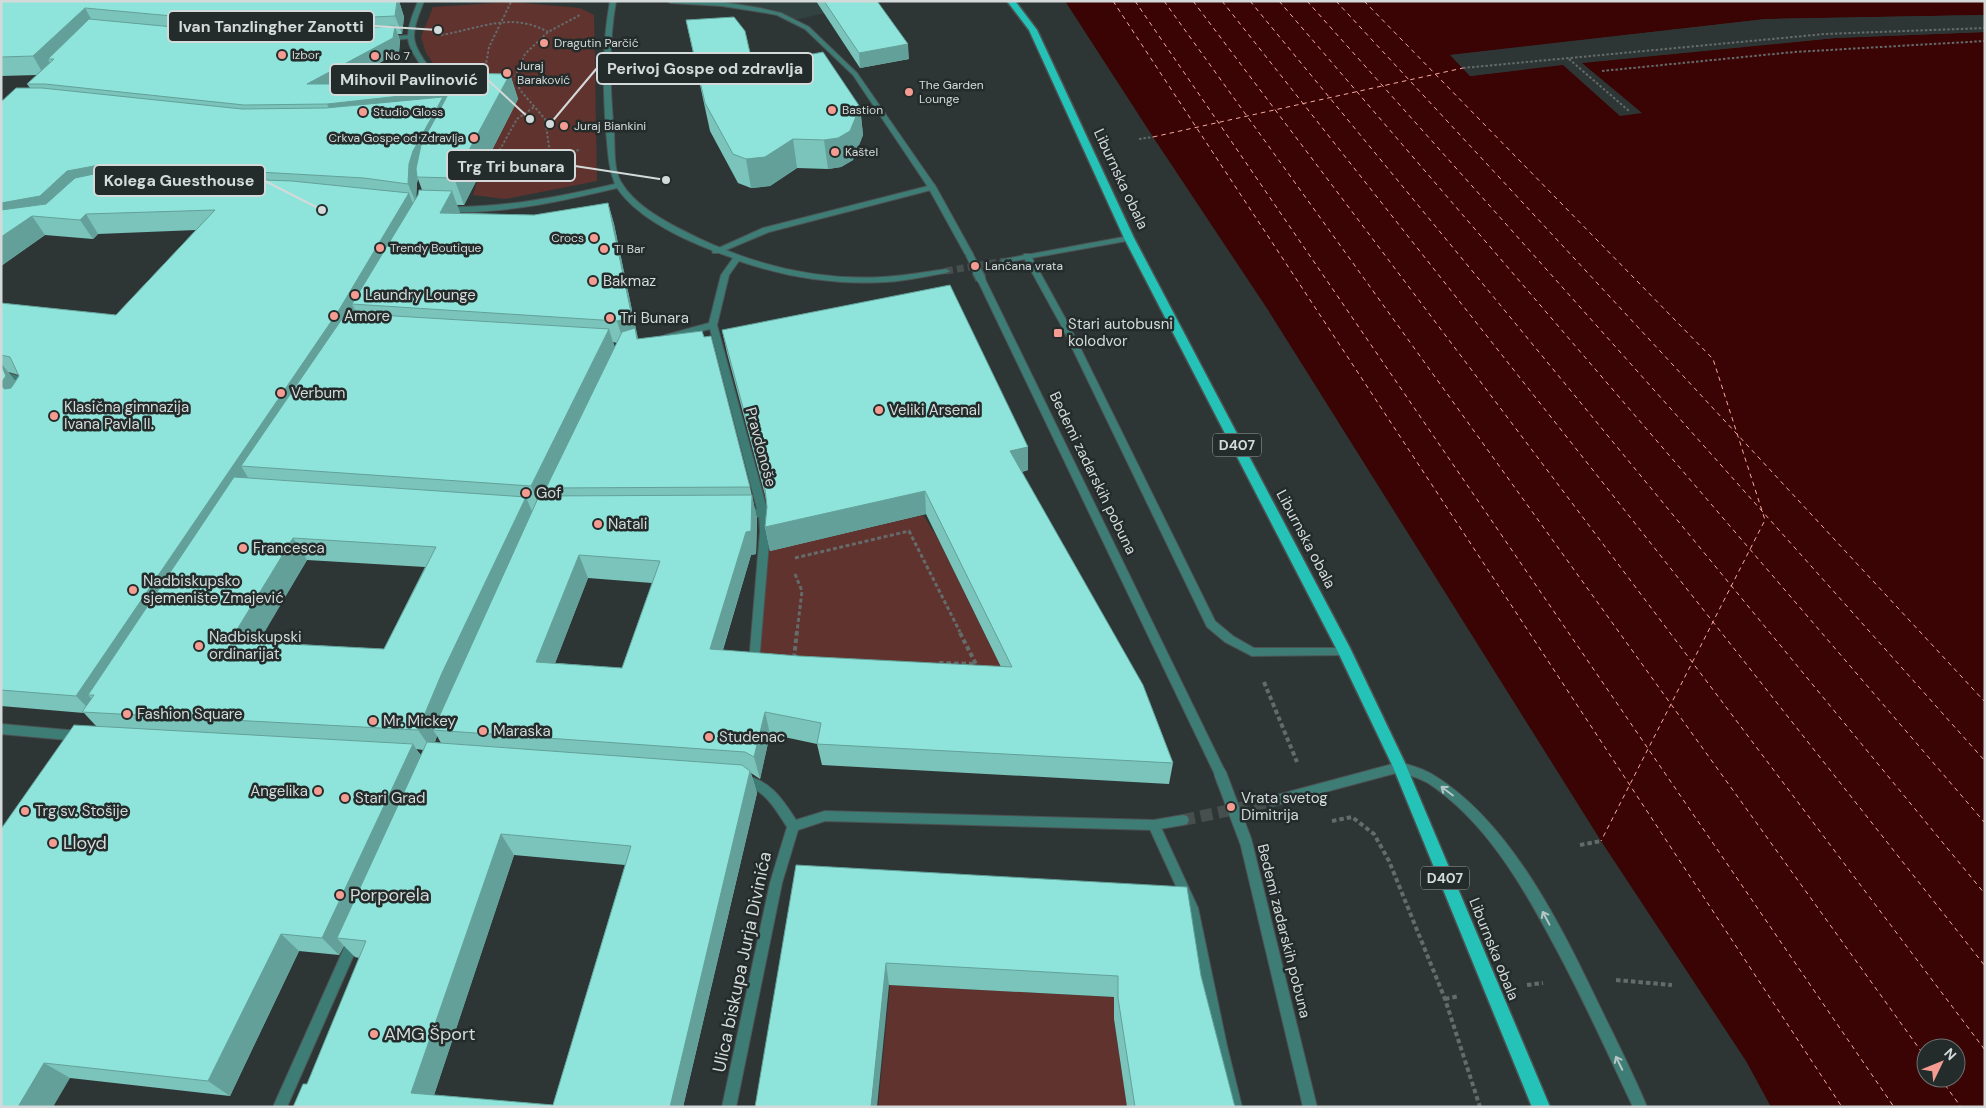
<svg xmlns="http://www.w3.org/2000/svg" width="1986" height="1108" font-family="'DM Sans',sans-serif">
<style>
.built{fill:#324240}
.green{fill:#61332e}
.water{fill:#3b0404;fill-rule:evenodd}
.pier{fill:#2e3635}
.lines{fill:none;stroke-linecap:round;stroke-linejoin:round}
.ferry{stroke:#f7aaa1;stroke-width:1;stroke-dasharray:4.5 4;stroke-linecap:butt}
.street-tunnel-far1{stroke:#474e4e;stroke-width:7;stroke-dasharray:7 4;stroke-linecap:butt}
.street-tunnel{stroke:#474e4e;stroke-width:12;stroke-dasharray:12 6;stroke-linecap:butt}
.lane-casing{stroke:#4c5353;stroke-width:2}
.street-casing{stroke:#4c5353;stroke-width:2}
.primary-casing{stroke:#4c5353;stroke-width:3}
.path-far2{stroke:#646b6a;stroke-width:2;stroke-dasharray:2.5 2;stroke-linecap:butt}
.path-far1{stroke:#646b6a;stroke-width:3;stroke-dasharray:4 2.5;stroke-linecap:butt}
.path{stroke:#646b6a;stroke-width:4;stroke-dasharray:4.5 3;stroke-linecap:butt}
.lane{fill:#3e7c76;fill-rule:evenodd}
.street{fill:#3e7c76;fill-rule:evenodd}
.primary{fill:#25c3b7;fill-rule:evenodd}
.street-bridge-far2-casing{stroke:#4c5353;stroke-width:9;stroke-linecap:butt}
.street-bridge-far1-casing{stroke:#4c5353;stroke-width:12;stroke-linecap:butt}
.street-bridge-casing{stroke:#4c5353;stroke-width:14;stroke-linecap:butt}
.street-bridge-far2{stroke:#3e7c76;stroke-width:7}
.street-bridge-far1{stroke:#3e7c76;stroke-width:9}
.street-bridge{stroke:#3e7c76;stroke-width:12}
.wall{fill:#7ac4bb;fill-rule:evenodd}
.shaded-wall{fill:#63a099}
.building{fill:#8ee4da;stroke:#63a099;fill-rule:evenodd}
.oneway{stroke:#b6c6c5}
.poi-dot{fill:#f59c92;stroke:#242c2b;stroke-width:2}
.labels{text-anchor:middle;stroke-width:5;stroke-linejoin:round;paint-order:stroke}
.far-poi-label{font-size:12px;fill:#d4d9d9;stroke:#242c2b;text-anchor:start}
.shield{fill:#242c2b;stroke:#9fa5a5;stroke-width:1}
.shield-label{font-size:14px;font-weight:bold;fill:#d4d9d9}
.street-label{font-size:15px;fill:#d4d9d9;stroke:#242c2b}
.poi-label{font-size:15px;fill:#d4d9d9;stroke:#242c2b;text-anchor:start}
.near-poi-label{font-size:18px;fill:#d4d9d9;stroke:#242c2b;text-anchor:start}
.near-street-label{font-size:18px;fill:#d4d9d9;stroke:#242c2b}
.leader{fill:none;stroke:#d4d9d9;stroke-width:2}
.callout-dot{fill:#d4d9d9;stroke:#242c2b;stroke-width:2}
.callout{fill:#242c2b;stroke:#d4d9d9;stroke-width:2}
.callout-label{font-size:16px;text-anchor:middle;font-weight:bold;fill:#d4d9d9}
</style>
<rect width="100%" height="100%" fill="#2e3635"/>
<path class="built" d="M670 1H880L794 20 760 10Z"/>
<g class="green">
<path d="M511 2 580 8 594 15 597 181 506 199 473 195 479 176 457 79 437 69 426 53 421 37 433 7Z"/>
<path d="M923 515 937 537 995 655 1047 678H804L755 651 764 548 799 544Z"/>
<path d="M890 985 1114 997V1019L1127 1107H878Z"/>
</g>
<path class="water" d="M1065 1H1985V15L1766 19 1451 55 1470 76 1563 65 1620 116 1642 113 1582 63 1835 38 1985 32V1107H1771L1746 1061 1601 841 1268 310 1153 137ZM1926 1048H1956V1078H1926Z"/>
<g class="pier">
<path d="M1985 15V18L1766 22 1455 57 1471 73 1563 62 1567 64 1470 76 1450 55 1766 19Z"/>
<path d="M1985 30V32L1835 38 1579 63 1581 60 1834 36Z"/>
</g>
<g class="lines">
<g class="ferry">
<path d="M1113 1 1842 1107"/>
<path d="M1135 1 1894 1107"/>
<path d="M1164 1 1926 1058"/>
<path d="M1193 1 1985 1050"/>
<path d="M1222 1 1985 966"/>
<path d="M1250 1 1985 894"/>
<path d="M1279 1 1985 823"/>
<path d="M1307 1 1985 761"/>
<path d="M1336 1 1985 702"/>
<path d="M1364 1 1713 359 1765 520 1601 841"/>
<path d="M1153 137 1463 68"/>
<path d="M1940 1078 1961 1107"/>
</g>
<path class="street-tunnel-far1" d="M946 271 1004 261"/>
<path class="street-tunnel" d="M1183 820 1273 801"/>
<defs>
<g id="lane">
<path d="M418 1H424C420 12 414 24 414 36 414 54 442 82 453 96V98H449C437 84 407 54 408 36 408 24 414 12 418 1Z"/>
<path d="M932 185H935V189L769 232 719 253H713L712 251 763 228Z"/>
<path d="M1024 254H1030L1031 256 1070 327 1215 621 1233 636 1254 648H1345L1349 649 1350 652 1349 655 1252 656 1225 642 1207 627 1062 327 1023 256Z"/>
<path d="M1400 762C1412 766 1425 769 1435 776 1512 824 1562 928 1600 1007 1616 1040 1633 1073 1647 1107H1633C1607 1052 1582 996 1553 943 1521 883 1485 821 1428 783 1418 777 1406 775 1396 771L1394 767 1396 763Z"/>
<path d="M1154 820 1158 821 1198 908 1227 1046 1242 1107H1228L1213 1046 1186 908 1148 825 1150 821Z"/>
</g>
<g id="street">
<path d="M610 1H616C608 46 610 89 614 133 615 149 613 168 621 182 634 204 659 218 682 230 743 262 812 281 882 277 904 276 925 272 946 269L950 271 946 273C926 276 906 281 886 282 837 285 785 277 739 261L729 275 717 325 768 513 770 531 760 651 759 654 755 655 751 654 750 651 760 531 759 517H744L739 513 744 509H757L710 329 668 340 664 337 665 335 709 323 721 275 733 258C695 245 640 222 617 188 566 200 514 212 461 212 454 211 447 212 442 209L446 207C504 208 559 197 615 184 608 167 608 149 606 131 603 87 602 45 610 1Z"/>
<path d="M667 1 722 2 760 8 781 13 809 27 857 73 936 187 973 254 972 256H969L965 254 928 187 853 75 805 29 777 15 760 12 722 6 670 3Z"/>
<path d="M411 35 414 37 413 38 386 41 383 39 386 37Z"/>
<path d="M1129 236 1133 238 1132 240 1004 263 1000 261 1004 259Z"/>
<path d="M978 277H984L985 279 1224 769 1226 773 1224 777 1220 778 1216 777 977 279Z"/>
<path d="M1 372 24 377 29 387 28 389H22L18 381 1 378Z"/>
<path d="M1 724 79 731 83 733 85 736 83 739 79 741 1 734Z"/>
<path d="M1400 762 1404 763 1406 767 1404 771 1400 772 1273 806 1269 805 1267 801 1269 797 1273 796Z"/>
<path d="M742 775C769 779 782 798 796 820L825 811 1154 820 1183 815 1187 816 1189 820 1187 824 1183 825 1154 830 825 821 798 830 782 883 736 1107H722L770 883 787 827C778 813 768 796 753 788 748 786 743 785 738 784L736 780 738 776Z"/>
<path d="M1246 836 1250 838 1252 842 1317 1107H1303L1240 842 1242 838Z"/>
<path d="M354 935 359 937 360 941 287 1107H273L349 937Z"/>
</g>
<path id="primary" d="M1007 1H1015L1037 30 1134 238 1350 648 1405 763 1550 1107H1532L1393 767 1338 652 1124 238 1029 30Z"/>
</defs>
<use href="#lane" class="lane-casing"/>
<use href="#street" class="street-casing"/>
<use href="#primary" class="primary-casing"/>
<g class="path-far2">
<path d="M441 35C479 29 511 11 548 32"/>
<path d="M1569 59 1629 111"/>
<path d="M1463 68 1825 34 1985 28"/>
<path d="M1602 71 1794 52 1985 41"/>
<path d="M484 76 489 47 511 2"/>
<path d="M1139 139 1153 137"/>
<path d="M496 161 581 150"/>
<path d="M555 169 550 153 545 119 520 90 515 77 525 54 548 32 580 15"/>
<path d="M484 178 517 119 534 107"/>
</g>
<g class="path-far1">
<path d="M795 558 909 531 960 632"/>
<path d="M795 574 802 591 797 632"/>
</g>
<g class="path">
<path d="M794 658 797 631"/>
<path d="M939 663 976 664 959 631"/>
<path d="M1264 682 1297 762"/>
<path d="M1332 821 1352 817 1374 834 1389 861 1445 999 1480 1107"/>
<path d="M1580 845 1601 841"/>
<path d="M1616 980 1672 985"/>
<path d="M1527 985 1543 983"/>
<path d="M1445 999 1459 996"/>
</g>
<use href="#lane" class="lane"/>
<use href="#street" class="street"/>
<use href="#primary" class="primary"/>
<defs>
<path id="street-bridge-far2" d="M969 254 978 272"/>
<path id="street-bridge-far1" d="M977 271 981 279"/>
<path id="street-bridge" d="M1220 773 1246 842"/>
</defs>
<use href="#street-bridge-far2" class="street-bridge-far2-casing"/>
<use href="#street-bridge-far1" class="street-bridge-far1-casing"/>
<use href="#street-bridge" class="street-bridge-casing"/>
<use href="#street-bridge-far2" class="street-bridge-far2"/>
<use href="#street-bridge-far1" class="street-bridge-far1"/>
<use href="#street-bridge" class="street-bridge"/>
</g>
<g class="wall">
<path d="M1 1H399L404 17 402 34H398L400 41 399 52 341 84 447 96 453 87 448 73 510 74 518 99 464 205H457L460 213 534 215 608 203 614 224 638 339 750 487 757 519 756 554 751 555 723 650 799 656 1001 667 926 514 770 551 765 527 767 507 766 499 727 353 722 330 1028 470 1022 472 1173 763 1169 784 822 765 817 744 770 734 760 779 751 773 757 793 683 1107H293L307 1084 359 958 355 957 344 946 339 955 299 951 230 1096 70 1078 1 1107 97 727 84 713 1 706V303L116 315 196 230 98 234 93 239 45 235 1 266 30 88 27 84 37 75 1 76ZM418 179 422 190 416 198 417 183ZM613 342 617 343 615 347ZM8 372 19 375V376L15 381ZM548 492 549 496H546ZM307 560 425 567 384 649 258 642ZM588 578 652 583 622 668 555 663ZM437 736 441 743 435 742ZM416 749 423 750 421 755ZM514 855 625 865 553 1105 434 1095Z"/>
<path d="M816 1H877L909 59 860 68Z"/>
<path d="M686 20 754 70 860 107 863 135 853 160 841 167 828 169 797 168 770 186 751 188 738 183 710 131Z"/>
<path d="M796 865 1201 976 1235 1107H1127L1114 1019V997L889 985Z"/>
</g>
<g class="shaded-wall">
<path d="M397 1H399L404 17 402 34 395 16Z"/>
<path d="M85 8 95 26 54 59H48L52 67 44 75 33 56Z"/>
<path d="M395 26 400 41 399 52 314 99 307 84Z"/>
<path d="M908 44 909 59 860 68 859 53Z"/>
<path d="M510 74 518 99 464 205 454 178Z"/>
<path d="M446 91 451 106 417 177 418 179 417 183 416 203 408 184 334 119 327 104Z"/>
<path d="M860 107 863 135 853 160 841 167 828 169 824 140Z"/>
<path d="M793 139 797 168 770 186 751 188 746 159Z"/>
<path d="M94 166 106 185 32 216 45 235 1 266V203L67 171Z"/>
<path d="M452 191 460 213H440Z"/>
<path d="M409 193 416 212 352 304 357 314 241 466 249 479 94 695H88L99 706 92 712 76 696Z"/>
<path d="M608 203 614 224 638 339 624 343 617 321Z"/>
<path d="M86 214 98 234 93 239 80 220Z"/>
<path d="M609 329 616 352 546 488 548 492 540 508 531 486Z"/>
<path d="M1 363 17 383 16 403 1 386Z"/>
<path d="M1028 447V470L1009 474 1010 451Z"/>
<path d="M925 491 926 514 770 551 765 527Z"/>
<path d="M752 495 757 519 756 554 751 555 716 672 710 649 746 532Z"/>
<path d="M526 497 535 519 433 730 437 736 432 750 418 730 442 673Z"/>
<path d="M293 538 307 560 247 662 230 641Z"/>
<path d="M579 555 588 578 547 684 536 662Z"/>
<path d="M765 712 770 734 760 779 754 757Z"/>
<path d="M413 744 426 764 337 938 344 946 339 955 322 938Z"/>
<path d="M750 771 757 793 683 1107H670Z"/>
<path d="M501 834 514 855 430 1107 411 1093Z"/>
<path d="M281 934 299 951 230 1096 208 1081Z"/>
<path d="M886 963 889 985 877 1107H871Z"/>
<path d="M44 1063 70 1078 53 1107H18Z"/>
</g>
<g class="building">
<path d="M1 1H397L395 16 327 19 183 17 85 8 33 56 1 57Z"/>
<path d="M824 1H877L908 44 859 53Z"/>
<path d="M734 17 745 31 754 70 771 62 823 52 860 107 850 131 838 138 824 140 793 139 765 157 746 159 733 154 705 103 686 20Z"/>
<path d="M89 19 184 28 329 30 395 26 393 38 307 84H442L446 91 327 104 244 105 45 84H27L54 59H48Z"/>
<path d="M448 73 510 74 454 178 417 177 416 169 421 145 453 85Z"/>
<path d="M16 88H42L242 109 326 108 443 97 413 151 409 164 408 184 364 178 241 171 94 166 67 171 40 196 1 203V102Z"/>
<path d="M94 174 292 181 409 193 339 310 76 696 1 690V386L5 389 11 388 19 376 10 357 1 355V303L116 315 215 210 86 214 80 220 32 216 1 237V210L46 204 75 178Z"/>
<path d="M419 190 452 191 440 213 534 215 608 203 632 317 617 321 352 304 418 195Z"/>
<path d="M950 285 1028 447 1010 451 1143 685 1173 763 817 744 821 723 765 712 754 757 745 752 433 730 539 496 752 495 751 531 746 532 710 649 799 656 1012 667 925 491 765 527 767 507 765 489 722 330ZM579 555 660 561 622 668 536 662Z"/>
<path d="M346 313 609 329 531 486 241 466Z"/>
<path d="M635 328 637 339 702 331 704 337 711 336 750 487 546 488 622 332Z"/>
<path d="M1 364 6 376 1 383Z"/>
<path d="M234 477 526 497 442 673 418 730 82 712 94 695H88ZM293 538 436 547 384 649 230 641Z"/>
<path d="M74 725 413 744 322 938 281 934 208 1081 44 1063 18 1107H1V829Z"/>
<path d="M427 742 742 765 750 771 670 1107H293L303 1084H307L366 941 337 938ZM501 834 631 846 553 1105 411 1093Z"/>
<path d="M796 865 1187 887 1201 976 1235 1107H1135L1118 998V976L886 963 871 1107H755Z"/>
</g>
<defs><path id="oneway-shaft" d="M-6 0H5M1.5-3L5.5 0L1.5 3" fill="none" stroke-width="1.6" stroke-linecap="round" stroke-linejoin="round" transform="scale(1.25)"/></defs>
<g class="oneway">
<use href="#oneway-shaft" transform="translate(1447 791) rotate(-143)"/>
<use href="#oneway-shaft" transform="translate(1546 918) rotate(-118)"/>
<use href="#oneway-shaft" transform="translate(1619 1063) rotate(-116)"/>
</g>
<g class="poi-dot">
<circle cx="544" cy="43" r="5"/>
<circle cx="282" cy="55" r="5"/>
<circle cx="375" cy="56" r="5"/>
<circle cx="507" cy="73" r="5"/>
<circle cx="909" cy="92" r="5"/>
<circle cx="832" cy="110" r="5"/>
<circle cx="363" cy="112" r="5"/>
<circle cx="564" cy="126" r="5"/>
<circle cx="474" cy="138" r="5"/>
<circle cx="835" cy="152" r="5"/>
<circle cx="594" cy="238" r="5"/>
<circle cx="380" cy="248" r="5"/>
<circle cx="604" cy="249" r="5"/>
<circle cx="975" cy="266" r="5"/>
<circle cx="593" cy="281" r="5"/>
<circle cx="355" cy="295" r="5"/>
<circle cx="334" cy="316" r="5"/>
<circle cx="610" cy="318" r="5"/>
<rect x="1053" y="328" width="10" height="10" rx="2.5"/>
<circle cx="281" cy="393" r="5"/>
<circle cx="879" cy="410" r="5"/>
<circle cx="54" cy="416" r="5"/>
<circle cx="526" cy="493" r="5"/>
<circle cx="598" cy="524" r="5"/>
<circle cx="243" cy="548" r="5"/>
<circle cx="133" cy="590" r="5"/>
<circle cx="199" cy="646" r="5"/>
<circle cx="127" cy="714" r="5"/>
<circle cx="373" cy="721" r="5"/>
<circle cx="483" cy="731" r="5"/>
<circle cx="709" cy="737" r="5"/>
<circle cx="318" cy="791" r="5"/>
<circle cx="345" cy="798" r="5"/>
<circle cx="1231" cy="807" r="5"/>
<circle cx="25" cy="811" r="5"/>
<circle cx="53" cy="843" r="5"/>
<circle cx="340" cy="895" r="5"/>
<circle cx="374" cy="1034" r="5"/>
</g>
<g class="labels">
<g class="far-poi-label">
<text x="554" y="47">Dragutin Parčić</text>
<text x="292" y="59">Izbor</text>
<text x="385" y="60">No 7</text>
<text x="517" y="70">Juraj<tspan x="517" dy="14">Baraković</tspan></text>
<text x="919" y="89">The Garden<tspan x="919" dy="14">Lounge</tspan></text>
<text x="842" y="114">Bastion</text>
<text x="373" y="116">Studio Gloss</text>
<text x="574" y="130">Juraj Biankini</text>
<text x="464" y="142" text-anchor="end">Crkva Gospe od Zdravlja</text>
<text x="845" y="156">Kaštel</text>
<text x="584" y="242" text-anchor="end">Crocs</text>
<text x="390" y="252">Trendy Boutique</text>
<text x="614" y="253">TI Bar</text>
<text x="985" y="270">Lančana vrata</text>
</g>
<g class="shield">
<rect x="1213" y="433.5" width="48" height="23" rx="4"/>
<rect x="1421" y="866.5" width="48" height="23" rx="4"/>
</g>
<g class="shield-label">
<text x="1237" y="450">D407</text>
<text x="1445" y="883">D407</text>
</g>
<g class="street-label">
<text transform="translate(1121 179) rotate(65)" y="5">Liburnska obala</text>
<text transform="translate(761 447) rotate(75)" y="5">Pravdonoše</text>
<text transform="translate(1093 473) rotate(64)" y="5">Bedemi zadarskih pobuna</text>
<text transform="translate(1306 539) rotate(62)" y="5">Liburnska obala</text>
<text transform="translate(1284 931) rotate(76)" y="5">Bedemi zadarskih pobuna</text>
<text transform="translate(1494 949) rotate(68)" y="5">Liburnska obala</text>
</g>
<g class="poi-label">
<text x="603" y="286">Bakmaz</text>
<text x="365" y="300">Laundry Lounge</text>
<text x="344" y="321">Amore</text>
<text x="620" y="323">Tri Bunara</text>
<text x="1068" y="329">Stari autobusni<tspan x="1068" dy="17">kolodvor</tspan></text>
<text x="291" y="398">Verbum</text>
<text x="64" y="412">Klasična gimnazija<tspan x="64" dy="17">Ivana Pavla II.</tspan></text>
<text x="889" y="415">Veliki Arsenal</text>
<text x="536" y="498">Gof</text>
<text x="608" y="529">Natali</text>
<text x="253" y="553">Francesca</text>
<text x="143" y="586">Nadbiskupsko<tspan x="143" dy="17">sjemenište Zmajević</tspan></text>
<text x="209" y="642">Nadbiskupski<tspan x="209" dy="17">ordinarijat</tspan></text>
<text x="137" y="719">Fashion Square</text>
<text x="383" y="726">Mr. Mickey</text>
<text x="493" y="736">Maraska</text>
<text x="719" y="742">Studenac</text>
<text x="308" y="796" text-anchor="end">Angelika</text>
<text x="355" y="803">Stari Grad</text>
<text x="1241" y="803">Vrata svetog<tspan x="1241" dy="17">Dimitrija</tspan></text>
<text x="35" y="816">Trg sv. Stošije</text>
</g>
<g class="near-poi-label">
<text x="63" y="849">Lloyd</text>
<text x="350" y="901">Porporela</text>
<text x="384" y="1040">AMG Šport</text>
</g>
<g class="near-street-label">
<text transform="translate(742 962) rotate(-78)" y="6">Ulica biskupa Jurja Divinića</text>
</g>
</g>
<path class="leader" d="M438 30L374 26M550 124L597 68M530 119L488 80M666 180L575 166M322 210L265 181"/>
<g class="callout-dot">
<circle cx="438" cy="30" r="5"/>
<circle cx="550" cy="124" r="5"/>
<circle cx="530" cy="119" r="5"/>
<circle cx="666" cy="180" r="5"/>
<circle cx="322" cy="210" r="5"/>
</g>
<g class="callout">
<rect x="168" y="11" width="206" height="31" rx="5"/>
<rect x="597" y="53" width="216" height="31" rx="5"/>
<rect x="330" y="64" width="158" height="31" rx="5"/>
<rect x="447" y="150" width="128" height="31" rx="5"/>
<rect x="94" y="165" width="171" height="31" rx="5"/>
</g>
<g class="callout-label">
<text x="271" y="32">Ivan Tanzlingher Zanotti</text>
<text x="705" y="74">Perivoj Gospe od zdravlja</text>
<text x="409" y="85">Mihovil Pavlinović</text>
<text x="511" y="172">Trg Tri bunara</text>
<text x="179" y="186">Kolega Guesthouse</text>
</g>
<rect width="1986" height="1108" fill="none" stroke="#d4d9d9" stroke-width="5"/>
<g transform="translate(1941 1063) rotate(47)"><circle r="24" fill="#242c2b" stroke="#6a7171"/>
<path d="M0-4L9 19L0 12L-9 19Z" fill="#f59c92"/>
<text y="-8" font-size="14" font-weight="bold" text-anchor="middle" fill="#d4d9d9">N</text>
</g>
</svg>
